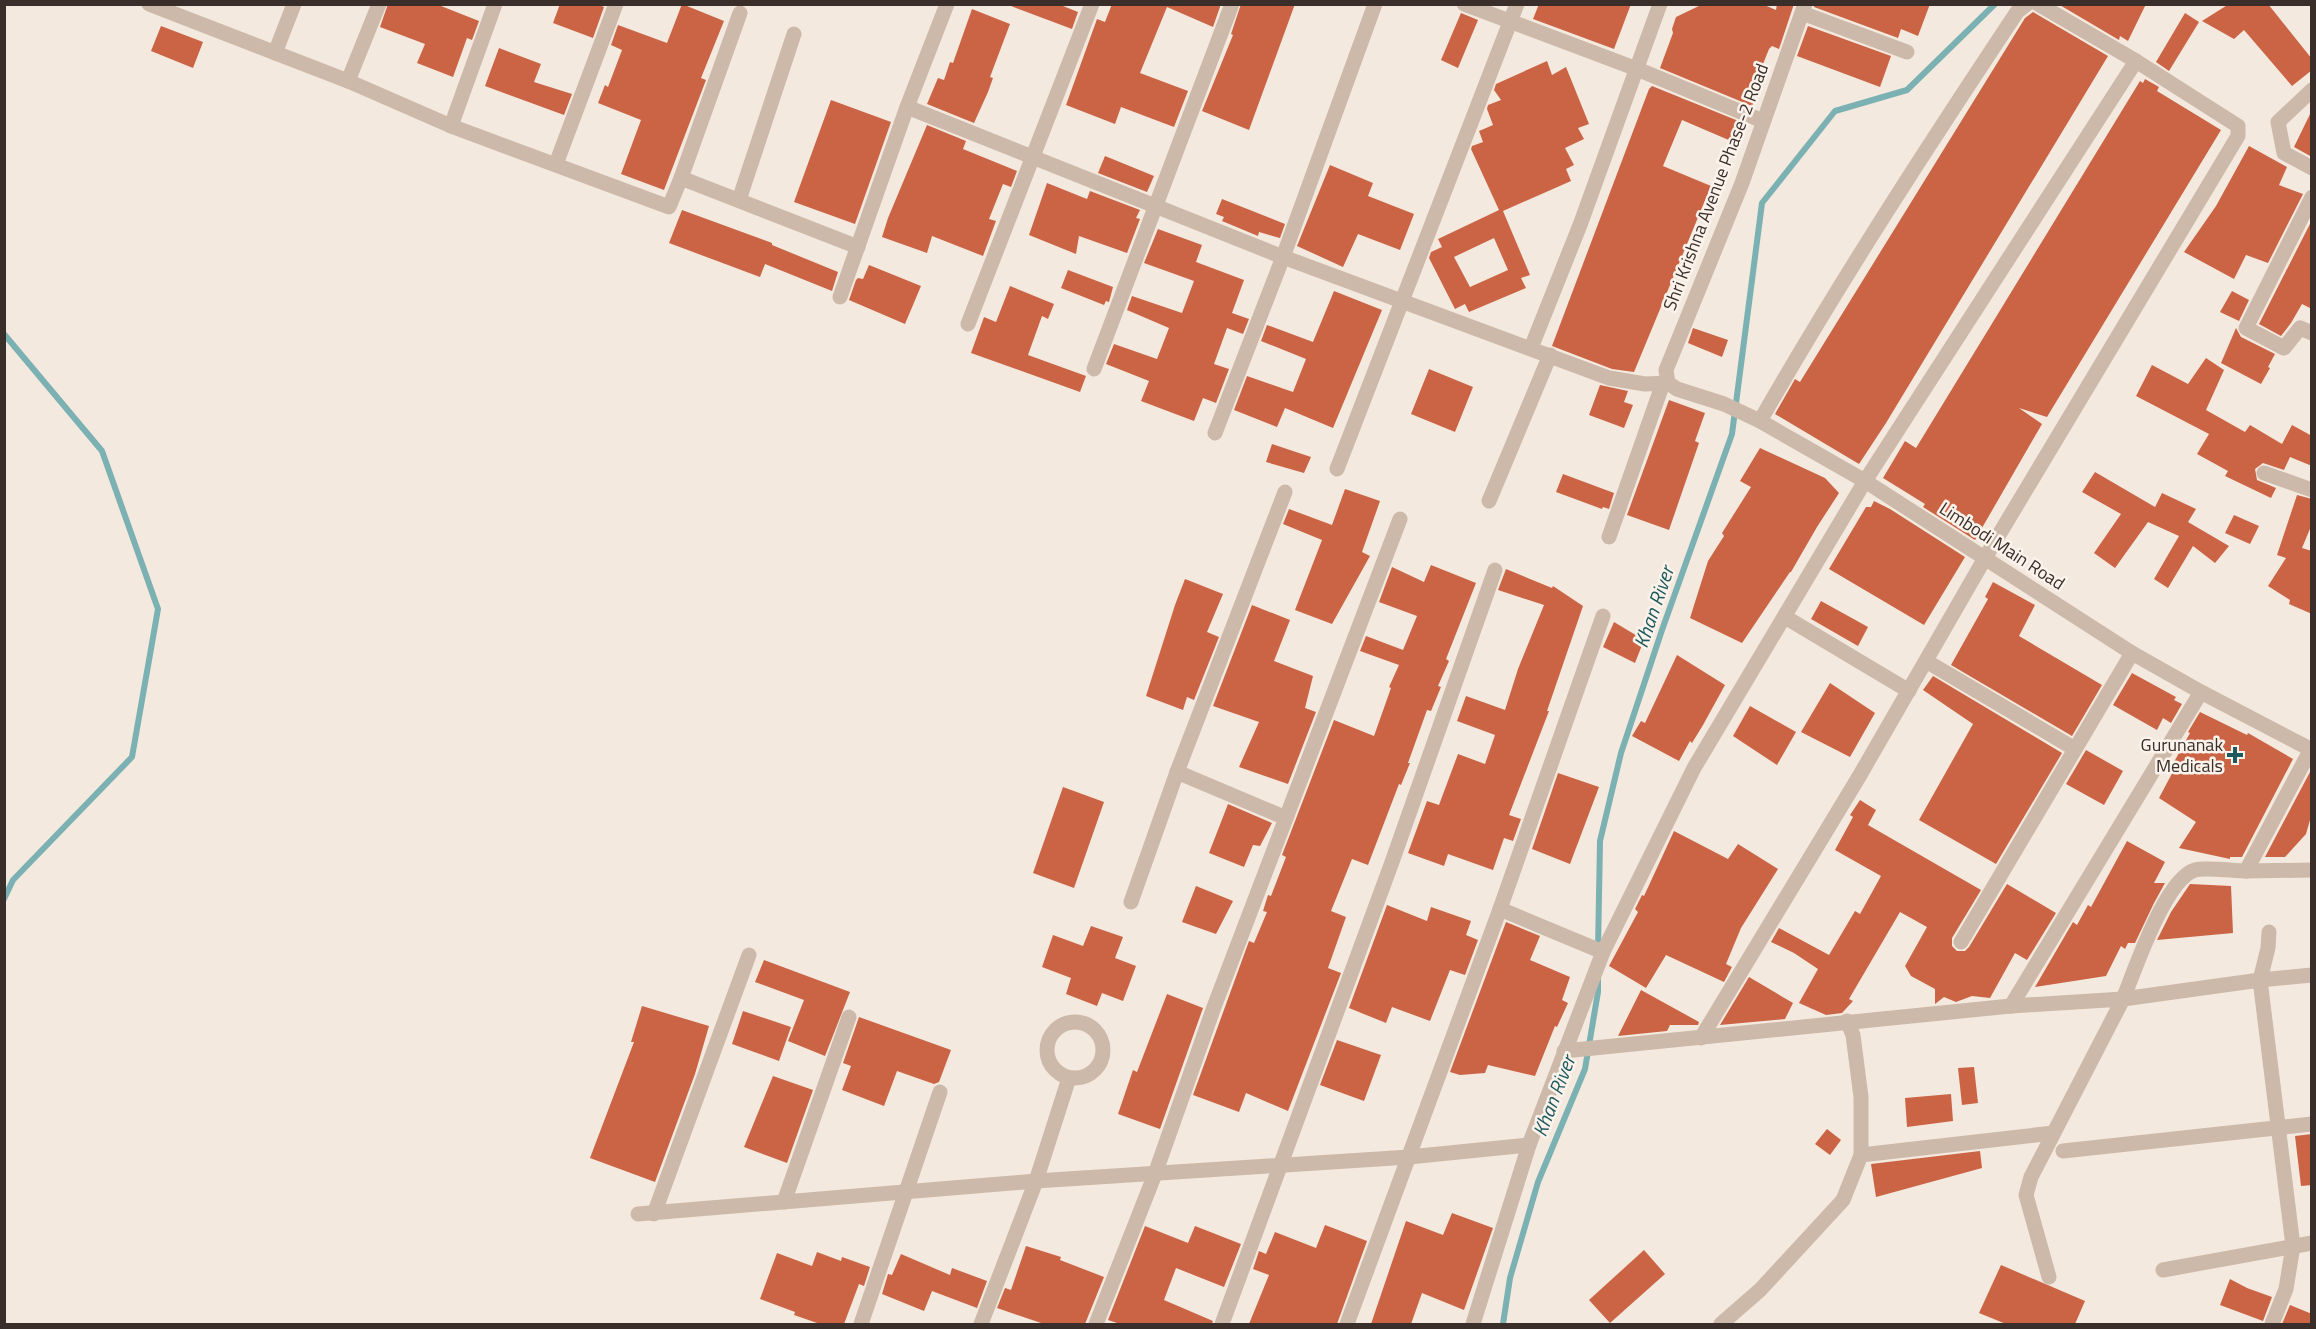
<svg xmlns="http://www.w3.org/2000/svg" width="2316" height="1329" font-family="'Titillium Web',sans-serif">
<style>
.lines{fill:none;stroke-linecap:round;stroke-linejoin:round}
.stream{stroke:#7bb1b2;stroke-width:6}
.building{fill:#cb6445;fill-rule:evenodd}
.minor{stroke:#cdb9a9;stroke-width:15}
.poi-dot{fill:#1d5a5d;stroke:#fbf3eb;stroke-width:2}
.labels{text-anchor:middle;stroke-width:5;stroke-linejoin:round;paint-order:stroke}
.street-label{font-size:18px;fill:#392e29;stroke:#fbf3eb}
.poi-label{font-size:18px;fill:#392e29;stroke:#fbf3eb;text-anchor:end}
.water-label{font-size:20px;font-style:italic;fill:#1d5a5d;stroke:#fbf3eb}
</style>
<rect width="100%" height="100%" fill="#f4e9de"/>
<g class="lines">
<g class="stream">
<path d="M4 334 102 451 158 609 132 757 13 880 4 899"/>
<path d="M1598 950 1600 841 1621 753 1662 630 1732 434 1762 203 1835 111 1907 90 1995 4"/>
<path d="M1503 1324 1510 1278 1538 1182 1585 1069 1598 992V978"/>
</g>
</g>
<g class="building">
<path d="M388 4H436L479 21 472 40 467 38 453 77 417 63 425 44 380 27Z"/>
<path d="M560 4H597L604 7 593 38 553 23Z"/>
<path d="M682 4 724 21 701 78 706 80 664 190 621 174 641 120 598 103 605 85 608 87 622 50 611 45 618 25 667 43Z"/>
<path d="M1011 4H1058L1078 12 1072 29 1011 6Z"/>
<path d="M1112 4H1221L1213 27 1167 7 1140 73 1188 91 1174 127 1121 107 1115 124 1066 105 1097 19 1105 22Z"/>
<path d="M1241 4H1295L1249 130 1202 111 1233 35 1231 34Z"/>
<path d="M1539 4H1631L1614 49 1533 19Z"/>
<path d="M1703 4H1762L1776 10 1777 4H1794L1779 49 1772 46 1769 49 1753 89 1758 91 1752 106 1660 68 1673 33 1672 29 1676 17Z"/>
<path d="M1814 4H1930L1918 36 1901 29 1898 38 1814 7Z"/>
<path d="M2058 4H2146L2128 41 2120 36 2119 40Z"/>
<path d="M2229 4H2268L2312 59V70L2292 86 2244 30 2234 39 2202 21Z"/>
<path d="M972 9 1010 24 990 77 993 78 988 92 974 123 927 104 938 78 944 80 950 62 953 63Z"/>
<path d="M2033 12 2108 56 1886 423 1859 464 1775 414 1795 379 1800 382 2025 18Z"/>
<path d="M1461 13 1478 20 1458 68 1441 60Z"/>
<path d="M2185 13 2199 22 2169 71 2156 62Z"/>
<path d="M161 26 203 42 193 68 151 51Z"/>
<path d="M1808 26 1891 56 1880 87 1797 56Z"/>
<path d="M499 48 541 64 534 82 572 94 564 115 485 86Z"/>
<path d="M1547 61 1552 75 1566 67 1589 124 1578 128 1584 139 1565 148 1574 165 1566 169 1571 181 1503 211 1530 275 1521 278 1526 288 1469 312 1465 304 1455 309 1429 258 1431 252 1442 247 1438 239 1499 210 1471 149 1472 146 1483 142 1479 131 1493 125 1487 109 1488 105 1501 100 1494 90 1496 84ZM1494 238 1508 270 1470 287 1454 257Z"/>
<path d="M2145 79 2159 87 2157 91 2221 130 2047 417 2019 408 2042 424 1975 540 1923 507 1925 504 1883 478 1905 441 1916 448 2140 81 2143 83Z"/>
<path d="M1652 86 1746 124 1738 144 1682 120 1663 166 1711 186 1634 372 1612 369 1552 346 1649 89Z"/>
<path d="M831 100 891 122 855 224 794 202Z"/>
<path d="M2312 110V157L2294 147Z"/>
<path d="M927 125 966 141 963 149 1017 171 1011 187 1003 184 989 219 996 221 983 256 932 236 927 253 882 237 888 218Z"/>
<path d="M2249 146 2287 167 2279 185 2303 194 2268 263 2246 255 2234 279 2184 252 2216 206Z"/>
<path d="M1105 156 1154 176 1147 192 1098 173Z"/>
<path d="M1330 165 1373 183 1368 196 1414 214 1400 250 1358 234 1343 267 1297 246Z"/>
<path d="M1047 183 1087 199 1090 191 1140 210 1136 218 1140 219 1127 253 1079 236 1076 254 1029 235Z"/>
<path d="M1222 199 1285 224 1280 238 1259 232 1258 236 1222 221 1224 217 1216 214Z"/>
<path d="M682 210 772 243V245L838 272 832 291 765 264 760 277 669 243Z"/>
<path d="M2312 220V309L2302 304 2291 323 2281 336 2259 324Z"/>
<path d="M1158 229 1202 245 1196 262 1244 280 1232 313 1249 319 1243 334 1227 328 1214 364 1229 369 1216 403 1203 398 1194 421 1141 401 1149 381 1106 364 1114 344 1157 359 1169 328 1127 310 1132 296 1182 313 1194 281 1144 263Z"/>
<path d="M869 265 921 286 905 324 849 300 856 280 858 278 863 279Z"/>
<path d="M1068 270 1113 287 1109 302 1106 301 1104 305 1061 288Z"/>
<path d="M1010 286 1054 304 1048 319 1042 316 1028 355 1086 376 1080 392 971 353 984 317 996 322Z"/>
<path d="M1334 291 1382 310 1333 428 1285 408 1277 427 1234 410 1247 376 1293 392 1306 359 1261 341 1267 325 1313 342Z"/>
<path d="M2232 291 2249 300 2239 321 2220 312Z"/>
<path d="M1693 328 1728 340 1722 357 1688 343Z"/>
<path d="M2236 328 2241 337 2275 354 2268 367 2270 368 2261 384 2221 363Z"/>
<path d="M2206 358 2224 370 2206 410 2245 432 2250 425 2282 444 2292 425 2312 436V466L2290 457 2284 470 2263 463 2255 469 2257 480 2276 488 2271 498 2225 476 2228 471 2197 454 2209 434 2136 396 2152 365 2188 384Z"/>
<path d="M1429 369 1473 387 1455 432 1411 414Z"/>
<path d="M1600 385 1628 391 1624 402 1633 405 1624 428 1589 415Z"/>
<path d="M1669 400 1705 413 1695 441 1699 443 1669 530 1627 515Z"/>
<path d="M1272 444 1311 457 1304 473 1266 462Z"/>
<path d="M1760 448 1825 478 1839 493 1817 527 1791 572H1790L1742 643 1690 618 1708 561 1724 536 1722 533 1751 487 1740 481Z"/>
<path d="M2095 472 2155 507 2162 493 2196 509 2188 522 2229 546 2215 563 2193 546 2168 588 2154 579 2179 536 2148 522 2115 568 2094 553 2121 514 2082 492Z"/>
<path d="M1563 474 1614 493 1609 509 1603 507 1602 509 1556 492Z"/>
<path d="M1345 489 1380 501 1362 552 1370 556 1332 624 1295 610 1322 540 1283 524 1289 509 1332 525Z"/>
<path d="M2297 495 2312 499V524L2302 548 2312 551V614L2289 604 2290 600 2268 586 2286 558 2277 555Z"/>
<path d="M1874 501 1890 509 1965 557 1924 625 1829 569 1866 507H1871Z"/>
<path d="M2234 515 2259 526 2250 544 2225 533Z"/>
<path d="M1431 565 1476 583 1446 659 1449 661 1438 686 1441 687 1431 711 1427 710 1408 763H1410L1401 785 1399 784 1368 865 1352 859 1331 911 1346 917 1328 968 1341 973 1288 1111 1246 1093 1239 1112 1193 1095 1249 941 1254 943 1267 912 1263 911 1268 895 1271 896 1286 857 1282 855 1334 720 1374 736 1391 688 1389 687 1399 665 1360 651 1366 636 1403 650 1417 616 1379 602 1392 567 1424 582Z"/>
<path d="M1506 569 1552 588 1553 586 1583 606 1547 711H1549L1509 815 1521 819 1513 841 1504 838 1493 870 1448 854 1444 866 1408 853 1427 801 1439 805 1458 754 1485 764 1495 735 1457 721 1466 696 1505 710 1518 669 1544 605 1498 590Z"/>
<path d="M1185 579 1223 594 1207 632 1219 637 1194 700 1187 697 1183 710 1146 696 1175 605Z"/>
<path d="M1993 582 2035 605 2019 636 2102 685 2072 736 1951 665 1988 599 1985 597Z"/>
<path d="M1821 601 1868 627 1858 646 1811 619Z"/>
<path d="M1252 605 1290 620 1274 661 1313 676 1305 708 1316 712 1288 784 1239 767 1259 722 1213 706Z"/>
<path d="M1614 622 1644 640 1635 663 1603 647Z"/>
<path d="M1677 655 1725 685 1703 725 1692 743 1690 741 1679 761 1632 736 1641 721 1645 723Z"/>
<path d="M2132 673 2176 697 2174 700 2182 704 2171 723 2163 718 2157 730 2113 705Z"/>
<path d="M1933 676 2062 753 1996 864 1919 820 1973 724 1923 690Z"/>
<path d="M1830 683 1875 713 1850 757 1801 732Z"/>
<path d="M1750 706 1796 732 1777 765 1733 736Z"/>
<path d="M2200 712 2247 735 2248 733 2293 759 2242 857H2230V859L2179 848 2196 822 2159 798 2177 764 2174 762 2190 733 2188 732Z"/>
<path d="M2086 750 2123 771 2104 805 2066 784Z"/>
<path d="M2310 772 2312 813 2306 834 2285 857H2265Z"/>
<path d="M1558 773 1599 787 1570 864 1532 849Z"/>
<path d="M1063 787 1104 802 1074 888 1033 873Z"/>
<path d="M1860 800 1876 810 1868 825 1981 890 1952 938V946L1957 951H1965L1969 947 2007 884 2056 913 2027 960 2015 953 1990 998 1972 996 1956 1002 1944 997 1935 1004V989L1911 976 1905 966 1927 927 1900 912 1849 999 1853 1001 1842 1013 1826 1015 1799 1003 1818 969 1794 953 1771 942 1779 928 1829 955 1855 911 1860 914 1881 876 1835 850 1853 817 1850 815Z"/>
<path d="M1228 804 1272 823 1260 846 1253 845 1244 867 1209 853Z"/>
<path d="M1674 831 1728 859 1738 844 1778 869 1741 928 1726 964 1732 967 1724 982 1666 955 1646 988 1609 966 1638 912 1635 909 1642 895 1644 896Z"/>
<path d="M2127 841 2165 862 2154 883H2165L2154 903 2135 943H2128L2125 949 2121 946 2106 976 2035 987 2073 922 2077 925 2088 905 2091 907Z"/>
<path d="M2190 884 2231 886 2233 933 2157 940 2171 912Z"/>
<path d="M1196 886 1233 901 1216 934 1182 922Z"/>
<path d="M1387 905 1427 921 1431 907 1471 921 1466 935 1478 940 1465 975 1450 970 1430 1021 1392 1007 1386 1023 1349 1008Z"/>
<path d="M1506 922 1540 936 1530 960 1570 977 1562 1000 1568 1003 1557 1027 1555 1026 1535 1076 1488 1065 1485 1073 1460 1075 1450 1072Z"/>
<path d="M1091 926 1123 937 1115 958 1136 966 1123 1001 1102 993 1097 1006 1066 994 1071 978 1042 967 1053 935 1083 946Z"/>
<path d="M764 960 850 992 825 1056 788 1041 804 1000 755 982Z"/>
<path d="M1749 977 1793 1003 1785 1019 1720 1025Z"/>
<path d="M1641 990 1699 1022 1698 1025H1670L1667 1031 1618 1036Z"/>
<path d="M1167 994 1203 1008 1160 1129 1118 1114 1133 1070 1137 1072Z"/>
<path d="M642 1006 709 1026 695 1074 655 1182 590 1158 634 1042H631Z"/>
<path d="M743 1011 791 1027 779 1061 732 1044Z"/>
<path d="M859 1017 951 1050 939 1082 934 1084 897 1071 884 1106 842 1090 851 1066 843 1063Z"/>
<path d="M1337 1040 1381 1055 1364 1101 1320 1085Z"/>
<path d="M1974 1067 1978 1103 1962 1105 1958 1068Z"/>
<path d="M773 1076 813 1090 787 1163 744 1147Z"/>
<path d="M1951 1094 1953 1121 1907 1127 1905 1098Z"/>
<path d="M1827 1129 1841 1140 1830 1155 1815 1144Z"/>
<path d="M2312 1134V1185L2301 1186 2295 1136Z"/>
<path d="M1980 1151 1982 1168 1876 1197 1871 1164Z"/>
<path d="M1452 1213 1493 1228 1464 1310 1422 1293 1411 1324H1371L1406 1221 1443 1235Z"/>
<path d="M1325 1225 1367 1241 1337 1324H1249L1269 1275 1253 1269 1259 1251 1266 1254 1275 1232 1316 1248Z"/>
<path d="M1145 1226 1188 1243 1195 1226 1241 1244 1224 1287 1176 1268 1164 1300 1213 1321 1212 1324H1120L1108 1320Z"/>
<path d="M1026 1246 1061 1257 1060 1260 1104 1277 1085 1324H1044L997 1308 1005 1288 1011 1290Z"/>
<path d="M1644 1250 1665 1274 1610 1323 1589 1300Z"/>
<path d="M817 1252 841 1261 842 1257 870 1267 864 1286 859 1284 844 1324H820L794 1315 795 1312 760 1299 777 1253 812 1266Z"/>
<path d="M901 1254 950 1275 952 1268 987 1281 977 1308 932 1291 924 1311 882 1294 888 1274 892 1275Z"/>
<path d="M2001 1265 2085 1301 2075 1324H2006L1979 1313Z"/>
<path d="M2230 1279 2247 1288 2272 1297 2263 1321 2220 1305Z"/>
<path d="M2290 1305 2312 1314V1324H2282Z"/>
</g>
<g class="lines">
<g class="minor">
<path d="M149 4 348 81 451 126 669 207 681 178 858 247"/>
<path d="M1464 4 1637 69 1763 121"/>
<path d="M1802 13 1907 52"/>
<path d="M275 53 294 4"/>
<path d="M348 81 379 4"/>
<path d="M2312 90 2278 122 2284 153 2312 168"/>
<path d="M907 107 1283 257 1609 378 1645 384 1668 383"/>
<path d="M451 126 495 4"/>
<path d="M556 164 616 4"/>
<path d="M681 178 740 13"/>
<path d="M2312 197 2246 328 2284 348 2300 328 2312 333"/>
<path d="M739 200 794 34"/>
<path d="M840 297 907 107 947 4"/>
<path d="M968 324 1092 4"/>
<path d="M1531 348 1580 225 1660 4"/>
<path d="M1094 369 1232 4"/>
<path d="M1668 383 1677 389 1724 404 1760 421 1865 481 2132 653 2201 692 2312 750"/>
<path d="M1668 383 1666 370 1742 183 1805 4"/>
<path d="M1760 421C1840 281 1928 146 2017 12L2027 4"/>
<path d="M1215 433 1283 257 1375 4"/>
<path d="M1337 469 1517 4"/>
<path d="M2264 473 2312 490"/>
<path d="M1489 501 1550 355"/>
<path d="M1609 537 1663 383"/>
<path d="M1785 617 1909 691"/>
<path d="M1926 661 2075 749"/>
<path d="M1177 772 1286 818"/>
<path d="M2246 871 2312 870"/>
<path d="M1131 902 1177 772 1285 492"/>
<path d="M1500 909 1603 952"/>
<path d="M2269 932 2268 948 2260 980 2312 975"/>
<path d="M1961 942 2132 653"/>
<path d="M2011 1006 2201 692"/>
<circle cx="1075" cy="1050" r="28"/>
<path d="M1701 1038 1860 775 1985 558 2238 136V126L2136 61 2038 4"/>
<path d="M1564 1051 2011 1006 2123 999 2031 1177 2026 1195 2049 1277"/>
<path d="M2063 1151 2312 1124"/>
<path d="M1861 1155 2053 1133"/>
<path d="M784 1202 849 1017"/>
<path d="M638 1214 1036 1181 1409 1157 1529 1145 1603 952 1694 768 1865 481 2136 61"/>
<path d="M654 1214 749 955"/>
<path d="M2163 1270 2312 1243"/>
<path d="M861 1324 940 1092"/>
<path d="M981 1324 1036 1181 1069 1078"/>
<path d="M1096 1324 1155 1174 1214 1007 1400 519"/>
<path d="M1222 1324 1392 862 1495 570"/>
<path d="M1347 1324 1500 909 1603 616"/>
<path d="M1473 1324 1529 1145"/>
<path d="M1721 1324 1760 1290 1843 1200 1861 1155V1097L1853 1035 1847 1021"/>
<path d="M2272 1324 2286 1289 2293 1246 2260 980 2123 999C2135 970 2165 879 2195 870 2204 867 2234 871 2246 871L2311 749"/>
</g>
</g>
<path class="poi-dot" d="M2232 746h6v6h6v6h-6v6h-6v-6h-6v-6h6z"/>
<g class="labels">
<g class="street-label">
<text transform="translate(1716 187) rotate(-69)" y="6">Shri Krishna Avenue Phase-2 Road</text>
<text transform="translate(2002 546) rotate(33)" y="6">Limbodi Main Road</text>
</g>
<g class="poi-label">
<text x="2223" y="751">Gurunanak<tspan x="2223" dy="21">Medicals</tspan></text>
</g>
<g class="water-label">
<text transform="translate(1654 607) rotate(-71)" y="7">Khan River</text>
<text transform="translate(1554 1096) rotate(-69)" y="7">Khan River</text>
</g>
</g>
<rect width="2316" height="1329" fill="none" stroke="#392e29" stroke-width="12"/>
</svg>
